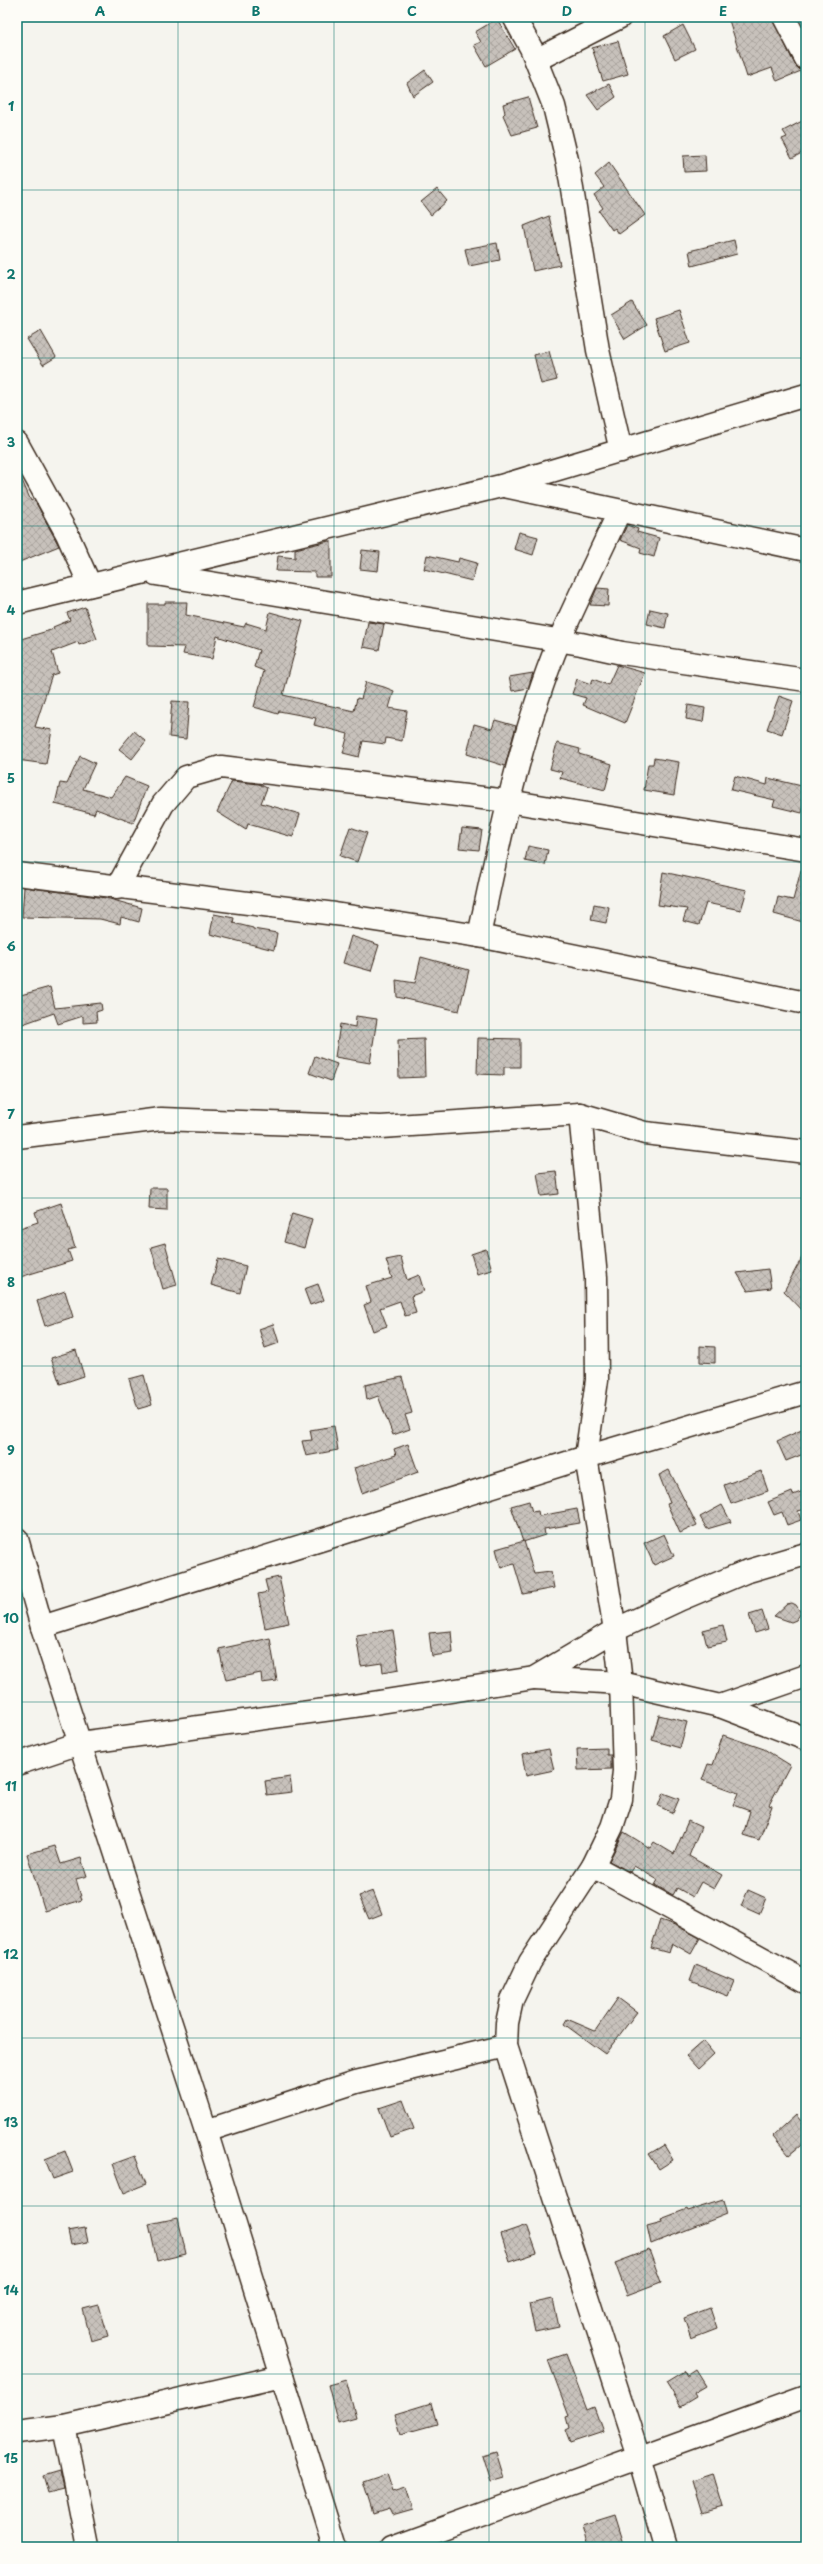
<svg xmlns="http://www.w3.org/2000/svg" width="823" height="2564" font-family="'Playpen Sans',sans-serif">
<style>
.building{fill:url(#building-cross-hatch);stroke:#3b2a1e}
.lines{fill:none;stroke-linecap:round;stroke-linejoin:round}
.minor-casing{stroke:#3b2a1e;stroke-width:25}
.minor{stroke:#fdfcf7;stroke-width:22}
.grid{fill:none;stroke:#0f766e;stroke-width:1;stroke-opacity:0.55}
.neatline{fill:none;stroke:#0f766e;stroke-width:1.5}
.grid-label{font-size:13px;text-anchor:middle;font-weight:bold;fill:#0f766e}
</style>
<defs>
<pattern id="building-cross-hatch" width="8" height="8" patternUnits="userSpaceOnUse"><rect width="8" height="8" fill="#c7c1bb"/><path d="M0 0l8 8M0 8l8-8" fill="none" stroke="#aca6a0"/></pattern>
</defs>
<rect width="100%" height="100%" fill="#f5f4ee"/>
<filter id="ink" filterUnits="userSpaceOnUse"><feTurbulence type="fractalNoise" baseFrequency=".025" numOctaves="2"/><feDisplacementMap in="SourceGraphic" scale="8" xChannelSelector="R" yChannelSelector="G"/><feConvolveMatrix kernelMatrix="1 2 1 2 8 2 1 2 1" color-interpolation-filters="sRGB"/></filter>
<g filter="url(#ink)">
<g class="building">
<path d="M728 17H772L795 65 801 71 777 81 772 68 747 77Z"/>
<path d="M497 19 515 49 486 66 474 45 481 42 475 32Z"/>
<path d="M683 25 695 49 675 59 664 36Z"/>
<path d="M618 41 628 74 603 81 592 48Z"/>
<path d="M425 70 433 82 413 96 407 83Z"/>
<path d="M609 84 616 97 598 110 587 95Z"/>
<path d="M528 97 537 128 512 135 503 115 505 113 503 104Z"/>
<path d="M806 119V151L792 158 782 139 787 137 783 131Z"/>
<path d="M705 155 706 171 684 172 683 156Z"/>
<path d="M609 163 645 215 619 234 615 228 612 230 599 211 603 208 594 195 604 187 595 175Z"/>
<path d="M437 189 447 201 431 215 421 202Z"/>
<path d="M549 216 560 265 533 271 524 226Z"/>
<path d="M734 240 737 254 692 266 689 251Z"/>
<path d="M497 243 500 260 469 266 465 249Z"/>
<path d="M632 302 647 325 625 339 611 315Z"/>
<path d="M679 310 690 343 665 351 654 318Z"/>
<path d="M41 331 56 357 43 365 27 339Z"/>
<path d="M549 351 557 380 541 384 534 355Z"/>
<path d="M17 469 31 501 34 499 59 546 17 563Z"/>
<path d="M627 525 638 529 637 532 659 538 654 557 640 553 641 548 620 540Z"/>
<path d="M519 532 538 537 533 555 514 549Z"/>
<path d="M329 541H331V577H315V572L276 571 278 556 295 558V549Z"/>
<path d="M362 550 380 552 378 571 360 569Z"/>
<path d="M427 555 458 562 459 558 477 563 472 581 424 569Z"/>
<path d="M597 588 609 589 608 606 590 605Z"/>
<path d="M165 602H187L186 615 244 627 246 623 266 629 270 612 303 621 283 695 354 711 357 698 361 699 366 682 384 687 394 691 389 708 407 711 402 741 386 738 385 744 363 741 359 757 343 753 348 734 314 725 316 718 279 711 278 714 254 707 264 671 254 667 259 650 217 636 212 659 183 654 185 647 148 646V604H165Z"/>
<path d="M85 607 97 639 79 645 78 642 52 652 58 673 52 675 35 727 52 730 46 764 17 760V648L21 639 54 629 53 627 70 620 67 613Z"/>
<path d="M650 609 668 613 665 628 647 624Z"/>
<path d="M368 622 384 624 379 650 363 647Z"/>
<path d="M617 665 645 673 625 723 583 705 586 698 572 694 577 679 591 684 593 679 608 685Z"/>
<path d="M533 673 528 688 512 691 509 677Z"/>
<path d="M779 696 793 701 782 734 767 729Z"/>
<path d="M172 701 189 702 186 739 169 737Z"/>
<path d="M688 705 705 708 703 722 686 719Z"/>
<path d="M495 720 516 726 505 766 467 754 474 724 492 729Z"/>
<path d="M134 731 146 741 132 759 119 749Z"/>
<path d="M557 743 580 749 579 754 612 764 605 790 560 778 562 772 550 769Z"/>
<path d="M80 756 95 763 83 789 111 797 125 777 147 786 133 823 96 809 94 814 55 804 60 783 67 784Z"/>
<path d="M654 758 679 762 674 795 644 790 648 764H653Z"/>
<path d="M735 776 767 785 768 778 806 787V798L802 813 773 806 775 800 731 790Z"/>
<path d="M232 781 259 784 267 788 261 803 300 814 293 837 248 824 246 830 217 812Z"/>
<path d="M350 827 367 833 357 862 340 856Z"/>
<path d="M462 828 482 830 479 850 459 848Z"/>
<path d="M528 846 548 850 545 865 525 861Z"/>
<path d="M801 870H806V911L803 922 774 914 778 897 793 900Z"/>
<path d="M663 872 747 890 741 910 706 903 699 925 683 921 687 909 658 905Z"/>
<path d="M24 887 106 898 142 908 139 922 121 917 120 924 100 919 22 917Z"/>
<path d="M594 904 609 907 606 923 591 920Z"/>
<path d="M214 914 234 918 233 923 253 928V929L277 933 274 950 210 934Z"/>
<path d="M351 936 379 945 371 971 343 963Z"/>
<path d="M421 957 469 970 459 1011 397 997 396 980 415 983Z"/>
<path d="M50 987 55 1008 101 1003 102 1010 96 1012 97 1022 83 1023V1016L58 1024 54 1013 17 1026V996Z"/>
<path d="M356 1016 377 1019 370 1063 335 1057 340 1024 355 1027Z"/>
<path d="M478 1038 520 1039V1067H504V1075L477 1074Z"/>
<path d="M424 1039 425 1077 399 1078 398 1040Z"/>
<path d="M315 1056 337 1064 331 1081 309 1073Z"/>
<path d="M556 1171 559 1194 541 1196 537 1173Z"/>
<path d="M150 1188H167V1210L149 1209Z"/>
<path d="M61 1203 75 1248 68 1250 72 1261 17 1278V1229L38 1222 35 1212Z"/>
<path d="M292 1213 312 1219 304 1248 284 1242Z"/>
<path d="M165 1243 177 1285 163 1289 151 1247Z"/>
<path d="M486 1249 492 1270 477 1274 471 1254Z"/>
<path d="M806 1250V1314L784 1291Z"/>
<path d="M401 1257 407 1280 419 1275 424 1291 411 1296 416 1313 405 1316 400 1301 380 1308 387 1326 373 1331 364 1305 371 1302 366 1286 392 1278 386 1260Z"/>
<path d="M218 1259 246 1266 240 1293 211 1285Z"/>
<path d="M768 1269 771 1288 748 1291 737 1273Z"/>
<path d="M318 1284 324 1300 310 1305 304 1289Z"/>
<path d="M65 1291 73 1317 45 1326 37 1301Z"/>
<path d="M273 1324 279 1343 265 1348 259 1329Z"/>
<path d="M700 1346 715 1347V1363L700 1362Z"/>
<path d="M76 1350 84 1376 60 1384 51 1358Z"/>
<path d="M144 1375 152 1405 138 1409 129 1379Z"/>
<path d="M402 1377 412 1413 405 1415 410 1429 393 1435 378 1396 367 1400 365 1385Z"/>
<path d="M334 1426 338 1450 306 1456 302 1441 312 1440 310 1430Z"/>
<path d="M806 1428V1453L786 1461 777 1441Z"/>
<path d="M408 1444 418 1472 362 1493 354 1468 396 1455 394 1449Z"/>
<path d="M669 1470 697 1525 680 1533 667 1504 670 1503 659 1475Z"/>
<path d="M761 1471 768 1491 731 1504 724 1485Z"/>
<path d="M806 1490V1509L798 1511 801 1520 787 1525 782 1512 774 1515 768 1502 792 1492 793 1495Z"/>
<path d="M529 1501 532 1512 538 1511 539 1516 577 1509 580 1523 544 1529 545 1535 523 1542 511 1506Z"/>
<path d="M722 1505 731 1522 707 1529 700 1517Z"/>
<path d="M664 1534 674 1556 654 1565 644 1543Z"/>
<path d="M524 1541 534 1574 551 1572 554 1588 523 1594 514 1564 501 1568 496 1549Z"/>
<path d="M279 1577 289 1623 265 1628 258 1594 268 1592 265 1580Z"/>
<path d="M792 1603 796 1605 801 1613 796 1620 791 1622 774 1616 787 1604Z"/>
<path d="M762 1611 768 1629 755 1633 749 1615Z"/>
<path d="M723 1625 727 1642 707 1646 703 1630Z"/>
<path d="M393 1630 399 1669 383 1672 382 1663 361 1666 356 1635Z"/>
<path d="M451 1631 453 1653 432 1656 429 1633Z"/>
<path d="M270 1638 277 1681 262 1683 261 1673 226 1680 219 1649Z"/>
<path d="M659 1715 687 1722 680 1748 652 1740Z"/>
<path d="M723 1735 764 1749 790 1765 769 1805 772 1806 759 1840 743 1835 750 1811 733 1805 738 1793 702 1780 708 1764 713 1765Z"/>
<path d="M607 1748V1755H611V1769L578 1770 577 1749Z"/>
<path d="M549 1749 554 1770 526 1776 522 1754Z"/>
<path d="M290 1777 292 1792 267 1795 265 1781Z"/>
<path d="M663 1793 679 1799 673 1813 658 1806Z"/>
<path d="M688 1821 701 1827 689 1856 722 1875 714 1889 701 1882 693 1897 677 1888 673 1895 655 1885 658 1880 634 1866 630 1872 609 1861 624 1832 650 1848 654 1842 674 1854Z"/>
<path d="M55 1846 61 1864 81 1858 87 1876 76 1879 82 1900 45 1911 27 1854Z"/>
<path d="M748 1890 766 1898 759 1914 741 1906Z"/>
<path d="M373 1891 382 1914 369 1919 359 1896Z"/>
<path d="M660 1920 675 1925 700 1938 691 1954 672 1943 669 1953 651 1948Z"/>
<path d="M696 1965 734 1981 728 1996 690 1981Z"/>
<path d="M618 1998 637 2012 605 2054 564 2024 567 2019 595 2031Z"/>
<path d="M703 2041 714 2054 698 2069 686 2056Z"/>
<path d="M403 2100 414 2129 390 2137 379 2108Z"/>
<path d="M796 2115 806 2127V2141L789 2155 773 2136Z"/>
<path d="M664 2145 673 2160 659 2169 649 2154Z"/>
<path d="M65 2151 73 2172 53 2179 45 2159Z"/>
<path d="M135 2156 146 2184 124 2193 113 2164Z"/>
<path d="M723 2200 727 2214 651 2244 647 2226 662 2222 661 2219 687 2209 688 2211Z"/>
<path d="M178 2218 186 2254 157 2261 149 2224Z"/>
<path d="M527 2225 537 2253 510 2262 501 2234Z"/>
<path d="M85 2228 88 2242 71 2245 68 2231Z"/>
<path d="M649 2250 661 2282 627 2295 615 2263Z"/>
<path d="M553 2299 559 2327 535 2332 529 2304Z"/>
<path d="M99 2305 108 2336 91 2341 83 2309Z"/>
<path d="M710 2308 717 2329 691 2339 684 2318Z"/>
<path d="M566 2354 587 2410 594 2407 603 2432 570 2443 565 2430 569 2428 566 2417 569 2416 548 2360Z"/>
<path d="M696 2370 706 2386 694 2393 696 2397 681 2406 666 2382 684 2371 687 2376Z"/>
<path d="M346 2380 356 2418 338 2423 328 2385Z"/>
<path d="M431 2403 437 2424 401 2434 395 2414Z"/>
<path d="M496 2452 504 2478 490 2482 482 2456Z"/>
<path d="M60 2471 64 2489 48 2493 43 2476Z"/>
<path d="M713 2473 723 2507 702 2513 692 2480Z"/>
<path d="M387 2474 393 2492 406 2488 413 2509 392 2515 389 2509 373 2514 363 2482Z"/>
<path d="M615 2515 625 2547H589L583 2525Z"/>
</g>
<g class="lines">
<defs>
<g id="minor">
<path d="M514 17 531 48 554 106 568 164 598 350 621 451"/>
<path d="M784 17 806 59"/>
<path d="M536 60 620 17"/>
<path d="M17 443 67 534 90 585"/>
<path d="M504 486 806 550"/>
<path d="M156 574 581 644 622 653 806 680"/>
<path d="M17 603 501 486 806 395"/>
<path d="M17 874 335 914 479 936 806 1003"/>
<path d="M117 888 163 804 186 777 221 767 508 801 806 850"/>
<path d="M479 936C500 837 520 736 559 641 578 598 599 555 619 512"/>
<path d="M580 1114 596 1277 597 1380 586 1457 615 1630 621 1683 624 1771 621 1799 612 1827 593 1866 530 1962 512 2000 507 2023 506 2046 639 2457 665 2547"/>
<path d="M17 1137 161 1119 381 1127 580 1114 645 1133 806 1152"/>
<path d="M17 1539 42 1627 206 2131 335 2547"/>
<path d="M42 1627 586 1457 806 1392"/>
<path d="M534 1678 621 1683 720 1706 806 1739"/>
<path d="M720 1706 806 1676"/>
<path d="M17 1764 80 1743 354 1706 534 1678 615 1630 681 1599 745 1572 806 1554"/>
<path d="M593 1866 806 1982"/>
<path d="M206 2131 356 2082 506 2046"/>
<path d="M64 2426 88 2547"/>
<path d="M17 2432 64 2426 282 2376"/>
<path d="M392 2547 806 2397"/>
</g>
</defs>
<use href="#minor" class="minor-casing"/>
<use href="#minor" class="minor"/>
</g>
</g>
<path class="grid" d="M178 17V2547M334 17V2547M489 17V2547M645 17V2547M17 190H806M17 358H806M17 526H806M17 694H806M17 862H806M17 1030H806M17 1198H806M17 1366H806M17 1534H806M17 1702H806M17 1870H806M17 2038H806M17 2206H806M17 2374H806"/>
<rect width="823" height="2564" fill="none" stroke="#fdfcf7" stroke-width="44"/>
<rect x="22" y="22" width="779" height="2520" class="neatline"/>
<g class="grid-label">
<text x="100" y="16">A</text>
<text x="256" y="16">B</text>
<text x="412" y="16">C</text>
<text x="567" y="16">D</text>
<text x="723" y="16">E</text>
<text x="11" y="111">1</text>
<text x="11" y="279">2</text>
<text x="11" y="447">3</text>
<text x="11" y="615">4</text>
<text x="11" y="783">5</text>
<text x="11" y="951">6</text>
<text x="11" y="1119">7</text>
<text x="11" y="1287">8</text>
<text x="11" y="1455">9</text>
<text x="11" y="1623">10</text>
<text x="11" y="1791">11</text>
<text x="11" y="1959">12</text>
<text x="11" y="2127">13</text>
<text x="11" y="2295">14</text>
<text x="11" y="2463">15</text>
</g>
</svg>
